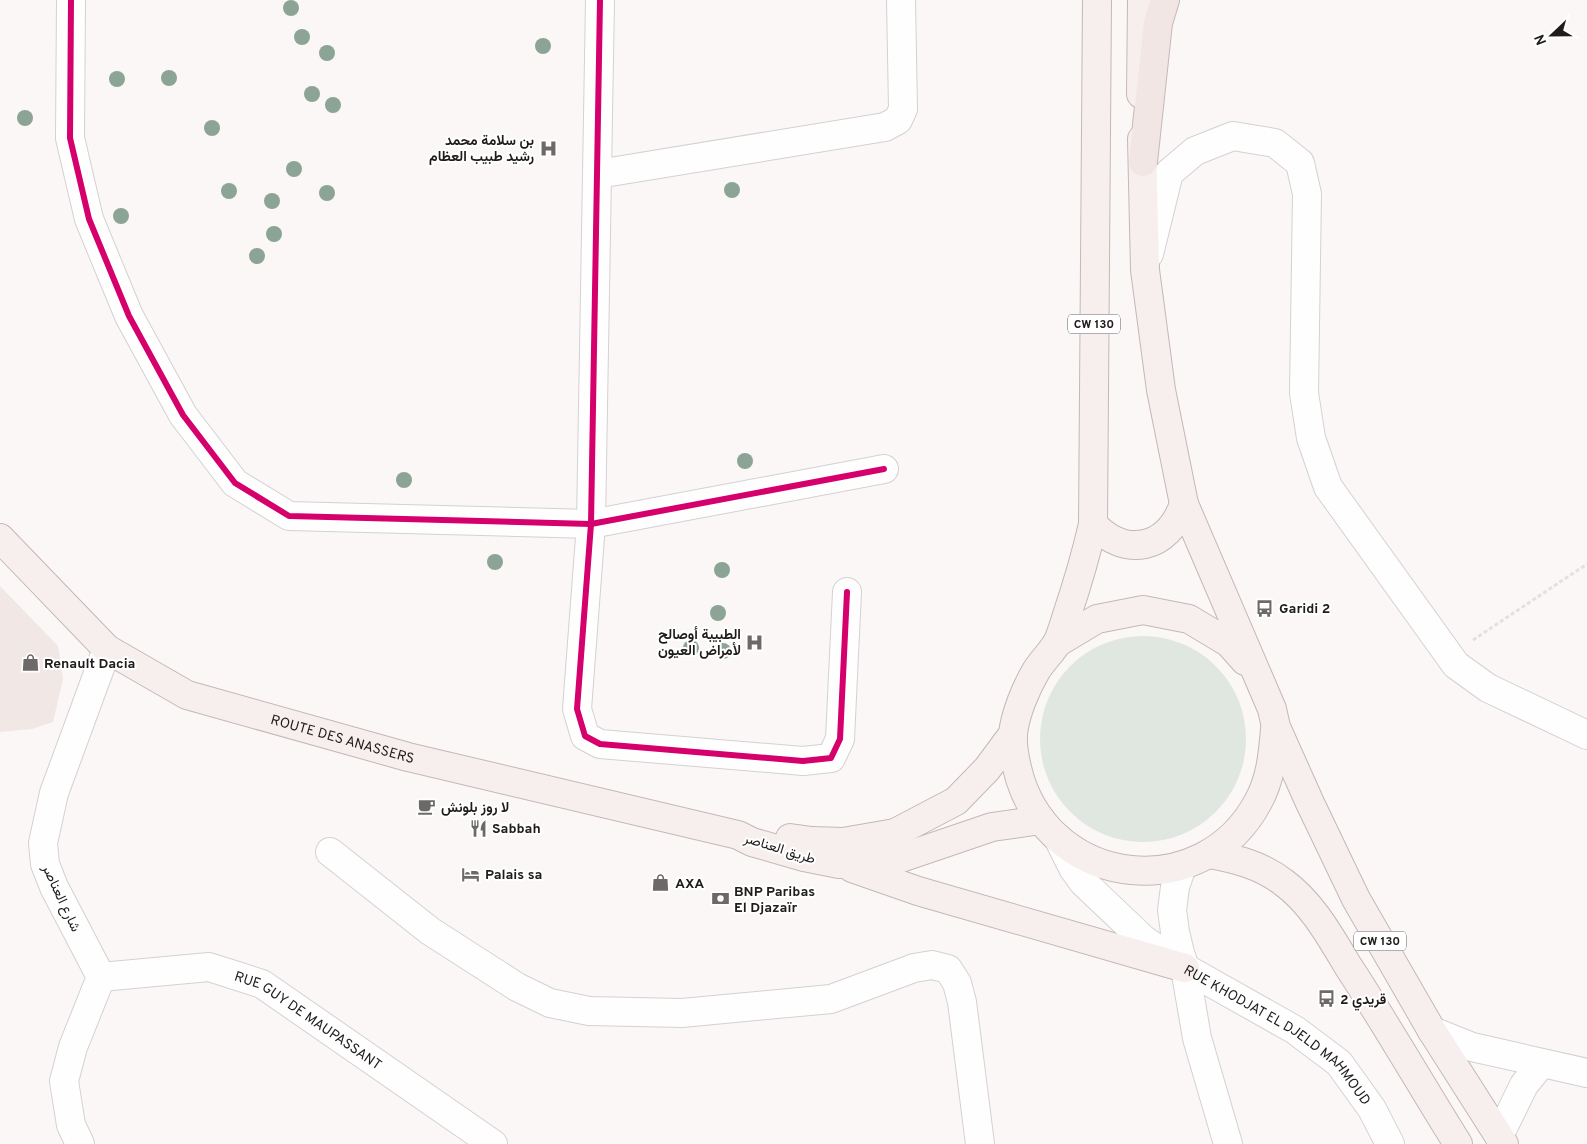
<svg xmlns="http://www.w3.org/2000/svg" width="1587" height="1144" font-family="Overpass,Vazirmatn,sans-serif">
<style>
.built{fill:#f1e7e4}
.green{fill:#dfe7e0}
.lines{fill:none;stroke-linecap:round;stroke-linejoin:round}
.minor-casing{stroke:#d4d1d0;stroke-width:30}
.major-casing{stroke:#c5b7b6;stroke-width:30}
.highway-casing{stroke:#c5b7b6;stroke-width:30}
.path{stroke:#e2e1e1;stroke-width:3;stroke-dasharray:4 2.5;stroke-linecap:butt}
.minor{stroke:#fefefe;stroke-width:28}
.major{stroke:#f7efee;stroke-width:28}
.highway{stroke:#f2e6e5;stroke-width:28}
.cycleway-casing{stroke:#fff;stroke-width:9}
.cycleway{stroke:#d6006c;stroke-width:6}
.tree{fill:#8ba495}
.labels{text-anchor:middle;stroke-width:4;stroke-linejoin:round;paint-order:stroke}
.shield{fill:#fff;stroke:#62605f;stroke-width:1}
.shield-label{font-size:12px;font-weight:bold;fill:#1f1c1b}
.poi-label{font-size:14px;font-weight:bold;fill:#1f1c1b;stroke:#fff;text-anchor:start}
.street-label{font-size:14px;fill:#1f1c1b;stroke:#fff}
</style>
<rect width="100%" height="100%" fill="#fbf7f6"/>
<path class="built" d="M0 586 58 646 63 679 53 722 32 729 0 732Z"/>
<circle class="green" cx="1143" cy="739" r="103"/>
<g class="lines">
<defs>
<g id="minor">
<path d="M71 0 70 138 89 219 129 316 183 415 235 483 289 516 591 524 884 469"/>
<path d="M600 0 591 524 577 709 585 736 600 744 803 761 831 758 840 739 847 592"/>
<path d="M598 174 885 127 898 120 903 109 901 0"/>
<path d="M1149 254 1169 173 1195 151 1233 136 1275 143 1300 163 1307 194 1304 393 1311 438 1328 487 1456 665 1488 688 1587 735"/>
<path id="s1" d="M1058 838 1073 868 1083 882 1143 939 1185 968 1295 1030 1339 1063 1372 1109 1390 1144"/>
<path d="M330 852 430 931 517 987 550 1003 589 1011 682 1013 831 999 914 968 932 965 948 969 957 983 962 1002 980 1144"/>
<path d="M1182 866 1175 887 1172 910 1175 932 1180 953 1185 968 1197 1038 1228 1144"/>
<path id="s2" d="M101 977 209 967 262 984 493 1144"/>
<path d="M1432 1031 1472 1047 1587 1073"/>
<path d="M1499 1136 1524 1085 1541 1064"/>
<path d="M80 1144 71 1125 64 1081 73 1047 101 977 54 887 45 864 43 843 54 793 107 649"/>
</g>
<g id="major">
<path d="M1097 0 1093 524C1086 555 1077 585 1067 615 1064 624 1061 635 1057 643 1051 653 1042 661 1036 671 1026 688 1015 714 1013 734 1012 749 1016 765 1020 779 1055 889 1203 904 1258 802 1271 779 1273 753 1275 729"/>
<path d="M1141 94 1142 0"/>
<path d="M1142 139 1145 270 1161 390 1184 504 1272 709 1276 727 1310 803 1356 899 1432 1031 1504 1144"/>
<path d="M1093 524C1126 559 1168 549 1184 504"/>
<path id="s3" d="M0 538 107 649 187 695 408 757 738 835 752 842 804 857 839 864 871 863 892 861 992 827 1041 820"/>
<path d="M1057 643 1097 619 1143 610 1189 619 1229 643 1245 661"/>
<path d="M790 838 812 841 843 842 895 833 956 801 987 769 1013 734"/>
<path d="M1210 854C1236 859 1261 865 1283 882 1312 903 1330 936 1348 966 1386 1024 1421 1085 1458 1144"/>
<path d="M852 868 918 891 1185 968"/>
</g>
<path id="highway" d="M1143 162 1158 23 1165 0"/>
</defs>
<use href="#minor" class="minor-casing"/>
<use href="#major" class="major-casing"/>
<use href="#highway" class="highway-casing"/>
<path class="path" d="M1473 640 1587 564"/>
<use href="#minor" class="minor"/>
<use href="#major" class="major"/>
<use href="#highway" class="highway"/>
<defs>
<g id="cycleway">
<path d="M71 0 70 138 89 219 129 316 183 415 235 483 289 516 591 524 884 469"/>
<path d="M600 0 591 524 577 709 585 736 600 744 803 761 831 758 840 739 847 592"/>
</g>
</defs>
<use href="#cycleway" class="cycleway-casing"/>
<use href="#cycleway" class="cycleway"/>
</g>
<g class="tree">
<circle cx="291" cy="8" r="8"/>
<circle cx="302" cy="37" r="8"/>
<circle cx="543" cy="46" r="8"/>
<circle cx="327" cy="53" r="8"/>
<circle cx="169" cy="78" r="8"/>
<circle cx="117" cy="79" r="8"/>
<circle cx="312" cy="94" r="8"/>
<circle cx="333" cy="105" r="8"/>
<circle cx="25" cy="118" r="8"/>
<circle cx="212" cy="128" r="8"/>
<circle cx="294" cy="169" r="8"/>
<circle cx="732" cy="190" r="8"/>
<circle cx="229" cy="191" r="8"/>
<circle cx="327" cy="193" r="8"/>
<circle cx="272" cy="201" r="8"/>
<circle cx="121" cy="216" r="8"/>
<circle cx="274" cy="234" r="8"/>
<circle cx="257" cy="256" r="8"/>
<circle cx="745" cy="461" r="8"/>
<circle cx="404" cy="480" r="8"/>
<circle cx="495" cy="562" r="8"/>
<circle cx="722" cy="570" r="8"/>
<circle cx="718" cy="613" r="8"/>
<circle cx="691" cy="648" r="8"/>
<circle cx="723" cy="651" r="8"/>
</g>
<defs>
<symbol id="hospital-bare" viewBox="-9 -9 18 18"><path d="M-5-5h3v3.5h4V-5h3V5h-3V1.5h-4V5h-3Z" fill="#6c6968" stroke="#fff" stroke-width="2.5" paint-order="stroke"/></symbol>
<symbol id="bus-bare" viewBox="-9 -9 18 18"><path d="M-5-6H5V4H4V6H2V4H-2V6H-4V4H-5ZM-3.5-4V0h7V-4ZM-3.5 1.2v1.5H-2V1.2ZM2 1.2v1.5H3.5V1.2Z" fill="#6c6968" stroke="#fff" stroke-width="2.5" paint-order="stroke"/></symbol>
<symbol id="shop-bare" viewBox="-9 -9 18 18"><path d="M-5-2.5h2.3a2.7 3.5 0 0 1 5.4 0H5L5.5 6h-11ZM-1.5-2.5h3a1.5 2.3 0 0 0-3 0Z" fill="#6c6968" stroke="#fff" stroke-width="2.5" paint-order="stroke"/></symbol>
<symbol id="cafe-bare" viewBox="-9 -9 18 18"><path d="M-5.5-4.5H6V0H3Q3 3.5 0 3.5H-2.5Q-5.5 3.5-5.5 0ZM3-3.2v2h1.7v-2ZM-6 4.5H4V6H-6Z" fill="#6c6968" stroke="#fff" stroke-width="2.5" paint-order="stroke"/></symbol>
<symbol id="restaurant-bare" viewBox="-9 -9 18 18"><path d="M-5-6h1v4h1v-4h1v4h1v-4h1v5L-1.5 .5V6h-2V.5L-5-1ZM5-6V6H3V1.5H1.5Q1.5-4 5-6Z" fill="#6c6968" stroke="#fff" stroke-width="2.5" paint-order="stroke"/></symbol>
<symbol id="hotel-bare" viewBox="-9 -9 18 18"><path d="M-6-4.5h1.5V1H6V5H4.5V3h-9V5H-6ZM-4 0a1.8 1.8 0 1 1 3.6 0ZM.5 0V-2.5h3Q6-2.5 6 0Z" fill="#6c6968" stroke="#fff" stroke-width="2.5" paint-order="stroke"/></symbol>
<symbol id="bank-bare" viewBox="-9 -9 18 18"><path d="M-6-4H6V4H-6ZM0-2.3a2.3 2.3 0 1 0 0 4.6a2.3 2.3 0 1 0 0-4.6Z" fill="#6c6968" stroke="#fff" stroke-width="2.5" paint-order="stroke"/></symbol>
</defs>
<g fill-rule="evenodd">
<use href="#hospital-bare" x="536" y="136" width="25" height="25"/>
<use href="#bus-bare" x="1252" y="596" width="25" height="25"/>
<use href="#hospital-bare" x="742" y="630" width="25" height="25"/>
<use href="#shop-bare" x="18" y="650" width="25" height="25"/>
<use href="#cafe-bare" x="414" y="794" width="25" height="25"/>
<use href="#restaurant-bare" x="466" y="816" width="25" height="25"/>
<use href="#hotel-bare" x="458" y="862" width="25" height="25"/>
<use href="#shop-bare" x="648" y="870" width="25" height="25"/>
<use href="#bank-bare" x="708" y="886" width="25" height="25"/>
<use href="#bus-bare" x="1314" y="986" width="25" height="25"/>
</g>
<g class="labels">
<g class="shield">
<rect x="1068" y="314.5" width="52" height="19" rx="4"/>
<rect x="1354" y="931.5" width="52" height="19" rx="4"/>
</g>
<g class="shield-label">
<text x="1094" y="328">CW 130</text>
<text x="1380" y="945">CW 130</text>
</g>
<g class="poi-label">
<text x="534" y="145" text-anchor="end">بن سلامة محمد<tspan x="534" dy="16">رشيد طبيب العظام</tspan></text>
<text x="1279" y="613">Garidi 2</text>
<text x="741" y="639" text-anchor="end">الطبيبة أوصالح<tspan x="741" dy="16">لأمراض العيون</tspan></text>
<text x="44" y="668">Renault Dacia</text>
<text x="441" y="812">لا روز بلونش</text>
<text x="492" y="833">Sabbah</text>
<text x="485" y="879">Palais sa</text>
<text x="675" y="888">AXA</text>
<text x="734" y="896">BNP Paribas<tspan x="734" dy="16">El Djazaïr</tspan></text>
<text x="1340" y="1004">قريدي 2</text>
</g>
<g class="street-label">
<text dy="5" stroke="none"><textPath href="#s3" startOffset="408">ROUTE DES ANASSERS</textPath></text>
<text transform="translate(780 848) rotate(17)" y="5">طريق العناصر</text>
<text transform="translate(62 898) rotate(65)" y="5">شارع العناصر</text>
<text dy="5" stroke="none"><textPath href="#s2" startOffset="222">RUE GUY DE MAUPASSANT</textPath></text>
<text dy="5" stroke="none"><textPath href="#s1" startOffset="300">RUE KHODJAT EL DJELD MAHMOUD</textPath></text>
</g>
</g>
<g transform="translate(1552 35) rotate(248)" stroke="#ffffff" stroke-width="4" paint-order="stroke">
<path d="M0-4L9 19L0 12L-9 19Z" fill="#1f1c1b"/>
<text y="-8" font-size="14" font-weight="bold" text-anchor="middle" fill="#1f1c1b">N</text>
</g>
</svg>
